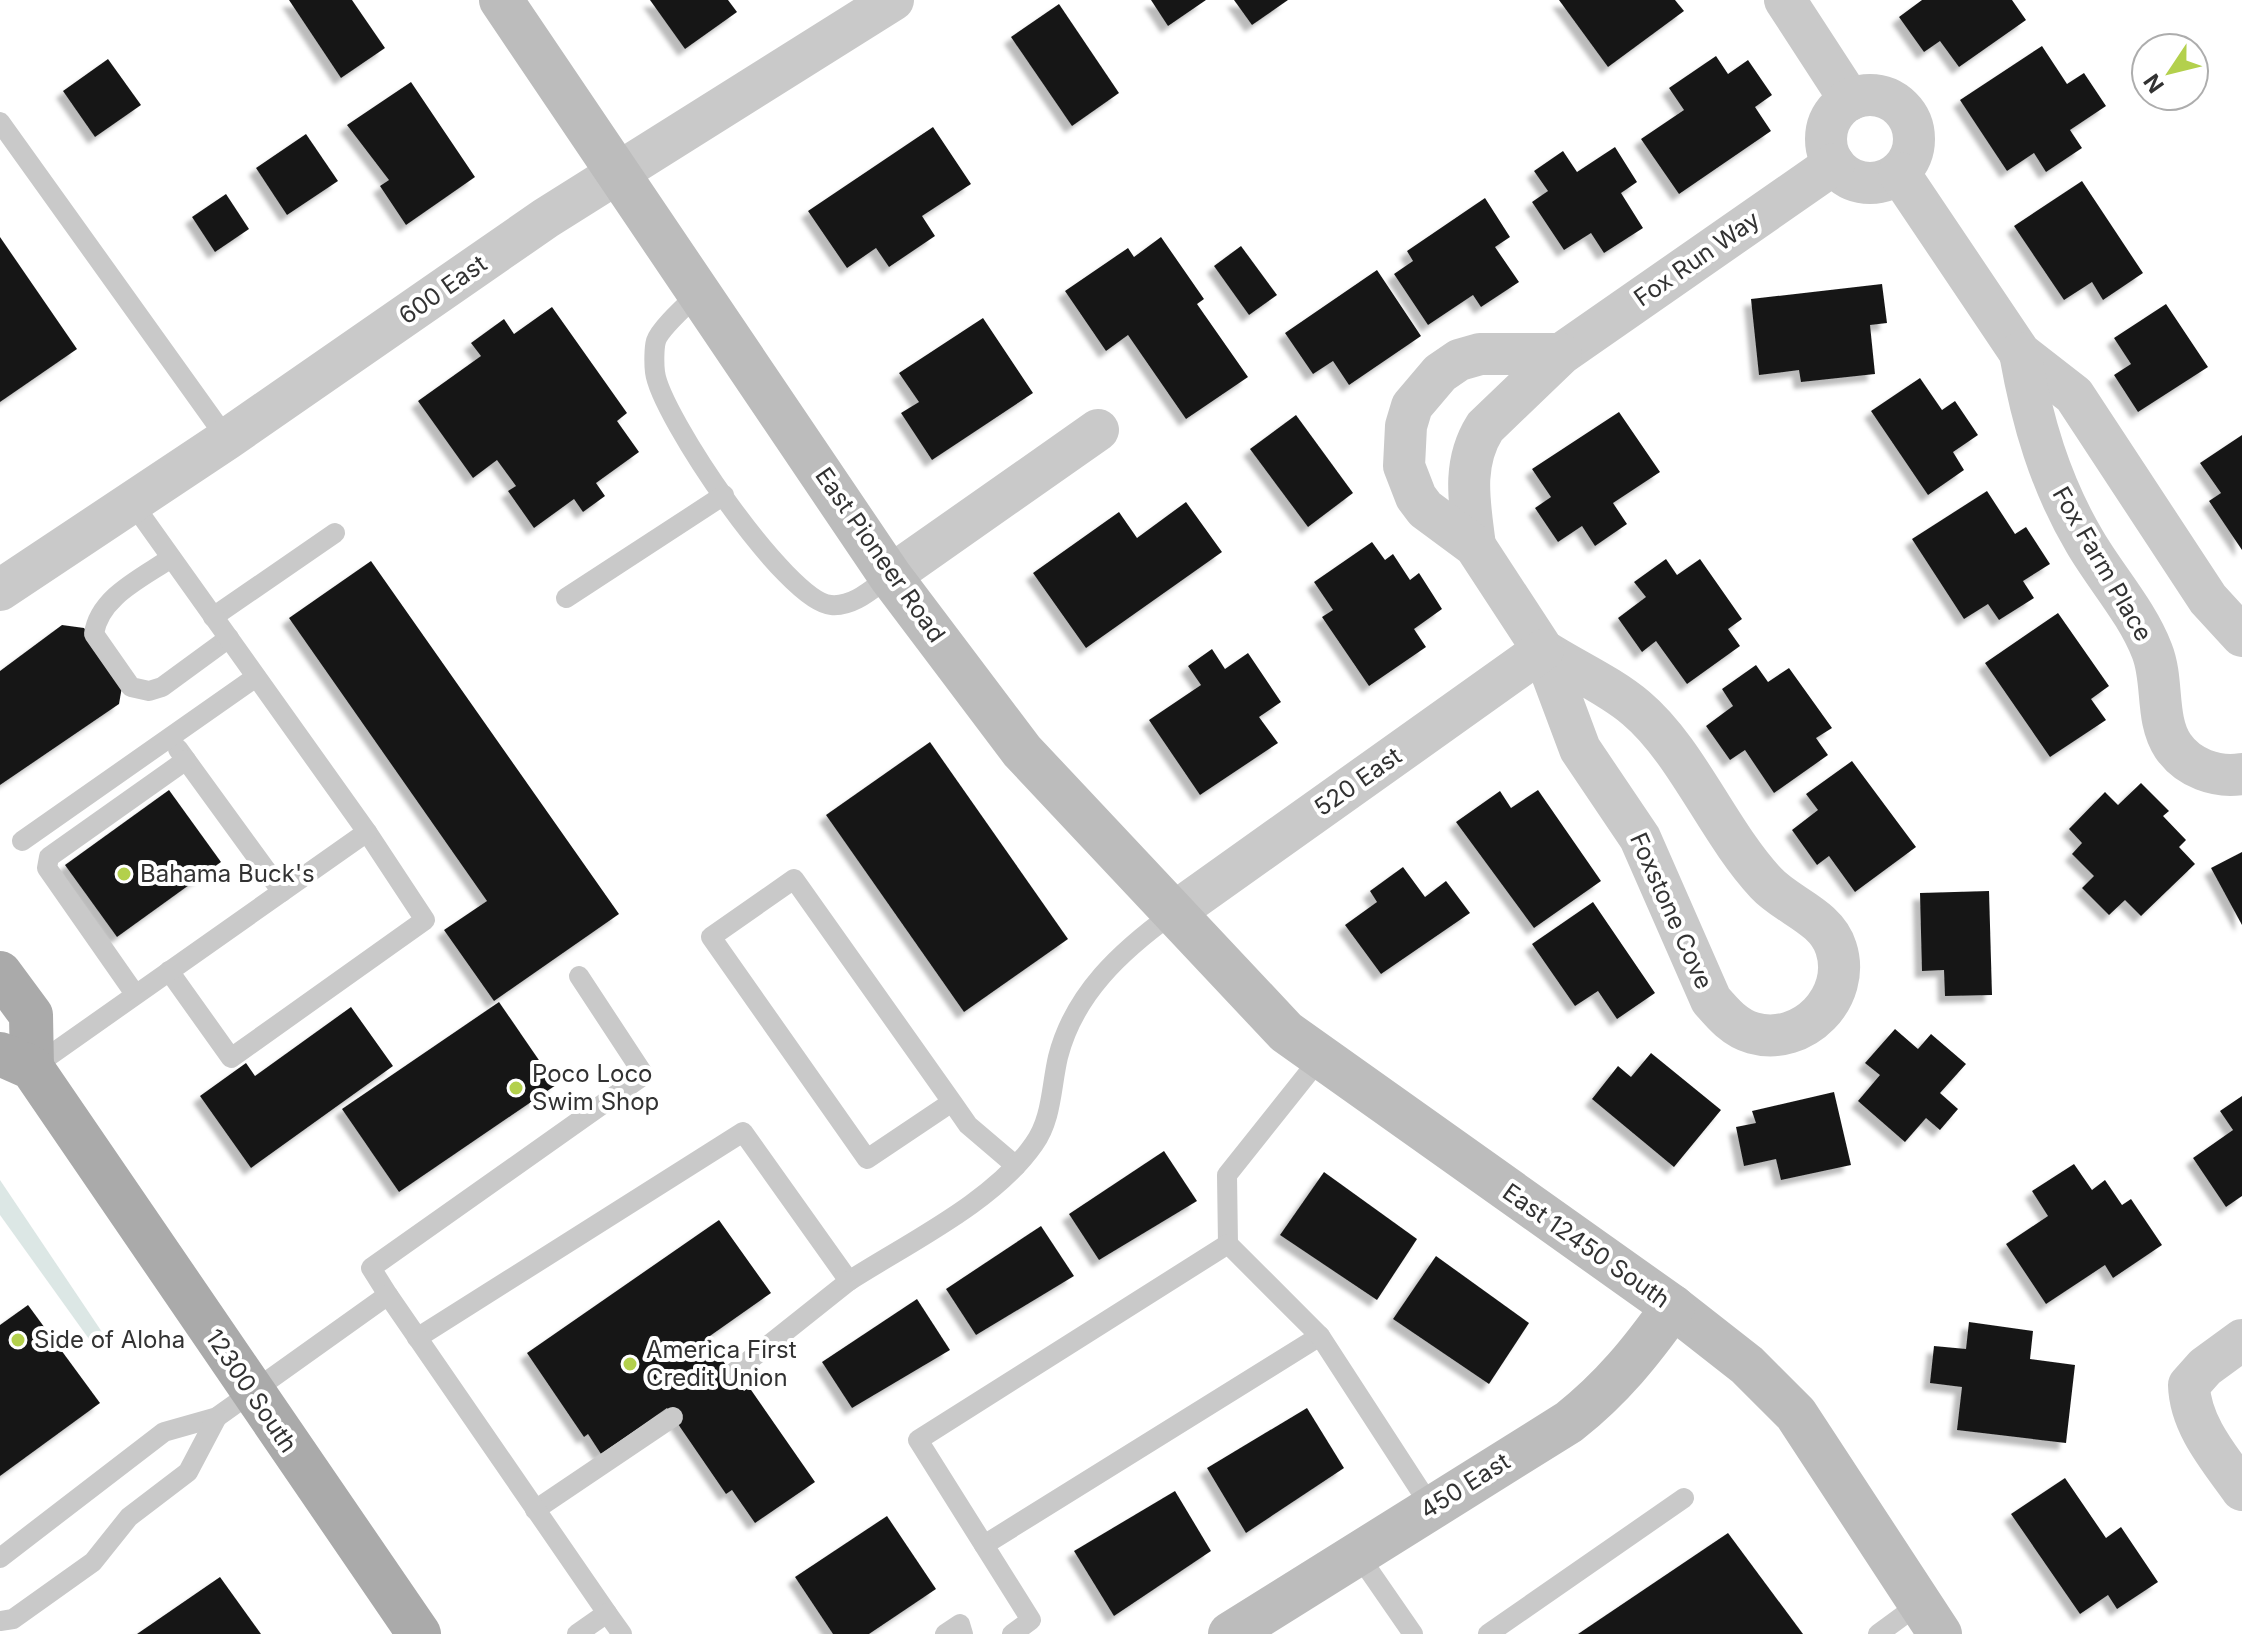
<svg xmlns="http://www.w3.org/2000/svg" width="2242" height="1634" font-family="Inter,sans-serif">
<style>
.green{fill:#dce7e5}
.building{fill:#191919;filter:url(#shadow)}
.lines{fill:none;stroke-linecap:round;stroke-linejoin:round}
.lane{stroke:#c9c9c9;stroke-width:20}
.street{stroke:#c9c9c9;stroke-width:42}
.secondary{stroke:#bcbcbc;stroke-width:44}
.primary{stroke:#aaa;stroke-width:44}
.poi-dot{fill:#b3d04c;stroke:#fff;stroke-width:3}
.labels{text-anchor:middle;stroke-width:8;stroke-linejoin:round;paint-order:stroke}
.street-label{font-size:24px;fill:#323232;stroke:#fff}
.poi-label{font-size:24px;fill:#323232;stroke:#fff;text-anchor:start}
</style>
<defs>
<filter id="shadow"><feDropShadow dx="-7" dy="7" stdDeviation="2" flood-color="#0004"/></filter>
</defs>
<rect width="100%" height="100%" fill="#fff"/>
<path class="green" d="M0 1180 106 1338 94 1346 0 1215Z"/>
<g class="building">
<path d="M289 0H352L385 48 341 78Z"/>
<path d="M650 0H728L737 12 685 49Z"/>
<path d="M1151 0H1206L1168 26Z"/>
<path d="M1234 0H1288L1252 25Z"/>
<path d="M1559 0H1675L1684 11 1608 67Z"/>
<path d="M1922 0H2012L2026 20 1959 67 1940 41 1924 52 1899 17Z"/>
<path d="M1059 4 1119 93 1072 126 1011 37Z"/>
<path d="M2042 46 2067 84 2084 73 2106 106 2070 130 2082 148 2046 172 2034 153 2007 171 1960 100Z"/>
<path d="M1716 56 1728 74 1748 60 1772 95 1755 107 1771 131 1679 194 1641 139 1684 110 1669 88Z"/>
<path d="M108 59 141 105 95 137 63 91Z"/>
<path d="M411 82 475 177 406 225 380 186 389 180 347 125Z"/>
<path d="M933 127 971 184 922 216 935 236 889 267 876 248 847 268 808 211Z"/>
<path d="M306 134 338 181 287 215 256 168Z"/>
<path d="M1615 147 1637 182 1621 193 1643 228 1604 253 1591 233 1564 250 1532 202 1548 191 1534 171 1563 151 1577 172Z"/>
<path d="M2082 181 2143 273 2103 300 2092 282 2064 300 2014 226Z"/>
<path d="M226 194 249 229 215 252 192 217Z"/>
<path d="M1485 198 1510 237 1495 247 1519 282 1481 307 1473 295 1428 325 1394 274 1413 261 1407 251Z"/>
<path d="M0 237 77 349 0 402Z"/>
<path d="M1161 237 1204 299 1197 304 1248 377 1186 419 1128 335 1106 351 1065 291 1128 248 1134 257Z"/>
<path d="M1241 246 1277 295 1249 315 1214 266Z"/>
<path d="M1377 270 1421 336 1349 385 1333 361 1313 374 1285 333Z"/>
<path d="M1882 284 1887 323 1870 325 1875 374 1801 382 1799 370 1759 375 1751 299Z"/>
<path d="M2166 304 2208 367 2138 412 2114 375 2131 364 2114 338Z"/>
<path d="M552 307 627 413 617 421 639 452 596 483 605 496 583 512 574 499 534 528 508 491 516 486 497 460 473 478 418 401 481 356 471 343 504 319 514 334Z"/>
<path d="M983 318 1033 393 932 460 901 413 919 402 899 373Z"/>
<path d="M1920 378 1942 410 1955 401 1978 435 1953 452 1964 470 1928 495 1871 411Z"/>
<path d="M1619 412 1660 472 1613 503 1627 524 1595 546 1582 526 1558 542 1535 508 1551 497 1532 469Z"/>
<path d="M1296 415 1353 493 1308 527 1250 449Z"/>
<path d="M2242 435V550L2209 501 2221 493 2200 463Z"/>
<path d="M1987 491 2015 534 2026 527 2050 564 2023 581 2034 598 1999 620 1988 604 1964 619 1912 539Z"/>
<path d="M1186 502 1222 552 1086 648 1033 573 1119 512 1137 538Z"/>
<path d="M1372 542 1385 560 1393 554 1410 580 1419 573 1442 609 1414 629 1426 647 1369 686 1322 617 1333 610 1314 582Z"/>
<path d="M1666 559 1677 575 1700 559 1742 619 1728 629 1740 646 1687 684 1656 641 1642 652 1618 618 1646 597 1634 582Z"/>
<path d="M371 561 619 914 494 1001 444 930 487 901 289 618Z"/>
<path d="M2058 613 2109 686 2091 699 2106 720 2050 757 1985 663Z"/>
<path d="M62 625 84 628 123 681 119 704 0 785V671Z"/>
<path d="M1212 649 1225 669 1248 653 1281 702 1259 717 1278 743 1200 795 1149 720 1201 685 1188 666Z"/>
<path d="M1756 665 1768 682 1789 668 1832 728 1816 738 1828 755 1774 793 1745 750 1730 760 1706 726 1733 706 1722 689Z"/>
<path d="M930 742 1068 939 964 1012 826 815Z"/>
<path d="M1852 761 1916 847 1855 892 1829 856 1817 865 1792 830 1818 810 1806 794Z"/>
<path d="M2141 783 2169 811 2163 816 2186 840 2179 847 2195 864 2141 916 2125 900 2109 915 2082 888 2094 876 2072 854 2082 843 2069 829 2105 792 2118 805Z"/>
<path d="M169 790 221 862 117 937 65 865Z"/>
<path d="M1538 790 1601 881 1534 928 1456 822 1500 791 1511 808Z"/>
<path d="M2242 852V925L2211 868Z"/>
<path d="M1403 867 1425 897 1446 881 1470 913 1381 974 1345 925 1377 902 1370 891Z"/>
<path d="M1989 891 1992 995 1945 996 1944 970 1922 971 1920 893Z"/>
<path d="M1593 902 1655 993 1617 1019 1598 991 1575 1006 1532 944Z"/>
<path d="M499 1002 556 1085 399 1192 342 1109Z"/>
<path d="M351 1007 393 1066 251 1168 200 1096 246 1063 255 1076Z"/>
<path d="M1895 1029 1918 1049 1931 1034 1966 1064 1940 1093 1958 1109 1940 1130 1926 1118 1905 1142 1858 1101 1880 1075 1865 1063Z"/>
<path d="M1651 1053 1721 1110 1674 1167 1592 1099 1618 1066 1631 1077Z"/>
<path d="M1834 1092 1851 1165 1781 1180 1776 1159 1744 1166 1736 1127 1756 1123 1752 1111Z"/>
<path d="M2242 1096V1196L2226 1207 2193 1158 2233 1130 2220 1111Z"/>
<path d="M1164 1151 1197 1201 1099 1260 1069 1214Z"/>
<path d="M2074 1164 2092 1190 2105 1180 2122 1205 2131 1199 2162 1245 2113 1278 2105 1265 2046 1304 2006 1244 2048 1216 2032 1191Z"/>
<path d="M1324 1172 1417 1239 1377 1300 1280 1235Z"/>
<path d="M719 1220 771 1293 707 1338 744 1391 749 1387 815 1482 755 1523 732 1490 726 1494 667 1408 601 1454 588 1434 584 1437 527 1353Z"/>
<path d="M1041 1226 1074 1276 976 1335 946 1289Z"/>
<path d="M1436 1256 1529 1323 1489 1384 1393 1319Z"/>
<path d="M917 1299 950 1350 852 1408 822 1362Z"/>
<path d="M28 1305 100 1403 0 1476V1325Z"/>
<path d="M1969 1322 2033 1331 2030 1359 2075 1365 2066 1443 1957 1430 1962 1387 1930 1383 1934 1346 1966 1349Z"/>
<path d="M1307 1408 1344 1468 1246 1533 1207 1468Z"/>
<path d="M2065 1478 2106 1538 2121 1527 2158 1582 2117 1609 2108 1595 2080 1614 2011 1514Z"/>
<path d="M1175 1491 1211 1551 1114 1616 1074 1551Z"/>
<path d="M887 1516 936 1589 869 1634H833L795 1577Z"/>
<path d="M1728 1533 1803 1634H1578Z"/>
<path d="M220 1577 261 1634H137Z"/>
</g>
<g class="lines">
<g class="lane">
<path d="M0 122 227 439"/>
<path d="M701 291C690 302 660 328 656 341 654 348 654 364 655 372 660 415 787 602 831 605 854 607 873 588 890 576"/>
<path d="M171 558C142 578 99 597 94 634L131 687 149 691 162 687 229 638"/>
<path d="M566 598 724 495"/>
<path d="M213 617 335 533"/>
<path d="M178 749 282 892"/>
<path d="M22 841 256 677"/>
<path d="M169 971 231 1058 425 920 367 832"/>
<path d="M135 994 47 868 49 857 186 760"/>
<path d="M32 1068 367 832 131 501"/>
<path d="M952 1102 867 1159 711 937 794 879 952 1102 968 1125 1016 1166"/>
<path d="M1228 1244 1227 1175 1321 1057"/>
<path d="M388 1295 371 1268 644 1075 579 976"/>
<path d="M417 1338 743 1132 849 1281C908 1243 994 1202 1034 1144 1052 1119 1051 1087 1058 1057 1074 994 1121 951 1172 914"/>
<path d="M732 1374 849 1281"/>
<path d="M535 1510 673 1417"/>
<path d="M984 1545 1320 1336"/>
<path d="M1357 1553 1413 1634"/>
<path d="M0 1558 164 1432 217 1417 388 1295 607 1613"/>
<path d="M0 1621 13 1619 93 1562 129 1517 188 1472 217 1417"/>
<path d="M577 1634 607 1613 622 1634"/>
<path d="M945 1634 960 1624 963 1634"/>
<path d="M1012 1634 1031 1620 918 1440 1228 1244 1320 1336 1431 1507"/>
<path d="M1488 1634 1684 1498"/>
<path d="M1878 1634 1919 1604"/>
</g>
<g class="street">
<path d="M1785 0 1850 100"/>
<circle cx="1870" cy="139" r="44"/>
<path d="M1899 173 2020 353 2074 395 2208 599 2242 636"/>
<path d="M2020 353C2032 421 2050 483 2085 542 2106 578 2137 612 2152 651 2164 681 2155 719 2173 746 2188 768 2216 778 2242 774"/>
<path d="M1475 546C1470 505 1461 465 1485 427L1561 354 1834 164"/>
<path d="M890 576 1098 430"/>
<path d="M0 590 227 439 546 218 893 0"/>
<path d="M1543 650C1572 669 1609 685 1636 708 1687 751 1719 833 1766 883 1787 906 1826 916 1836 948 1852 997 1803 1047 1753 1033 1735 1028 1723 1014 1711 1000L1640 838 1580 749 1543 650 1475 546 1425 509 1416 497 1404 466 1406 426 1412 406 1440 373 1459 360 1480 354H1561"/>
<path d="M1172 914 1543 650"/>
<path d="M2242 1340 2205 1367 2189 1385C2190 1425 2220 1459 2242 1490"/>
</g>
<g class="secondary">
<path d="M501 0 890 576 1022 751 1286 1032 1673 1307 1747 1365 1796 1414 1940 1634"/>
<path d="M1230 1634 1569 1422C1612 1388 1641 1352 1673 1307"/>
</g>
<g class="primary">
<path d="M0 973 31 1015 32 1068"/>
<path d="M0 1054 32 1068 419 1634"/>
</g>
</g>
<g class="poi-dot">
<circle cx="124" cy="874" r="8"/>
<circle cx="516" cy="1088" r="8"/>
<circle cx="18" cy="1340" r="8"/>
<circle cx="630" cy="1364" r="8"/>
</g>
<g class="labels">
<g class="street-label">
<text transform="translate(1697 259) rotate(-35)" y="8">Fox Run Way</text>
<text transform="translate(443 290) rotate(-35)" y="8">600 East</text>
<text transform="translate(880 555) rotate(55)" y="8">East Pioneer Road</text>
<text transform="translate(2102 564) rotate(60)" y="8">Fox Farm Place</text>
<text transform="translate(1358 782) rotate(-35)" y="8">520 East</text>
<text transform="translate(1671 911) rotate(66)" y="8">Foxstone Cove</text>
<text transform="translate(1586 1246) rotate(35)" y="8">East 12450 South</text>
<text transform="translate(251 1391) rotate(56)" y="8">12300 South</text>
<text transform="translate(1465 1486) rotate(-32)" y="8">450 East</text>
</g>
<g class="poi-label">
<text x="140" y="882">Bahama Buck's</text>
<text x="532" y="1082">Poco Loco<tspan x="532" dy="28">Swim Shop</tspan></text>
<text x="34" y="1348">Side of Aloha</text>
<text x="646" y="1358">America First<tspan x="646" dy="28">Credit Union</tspan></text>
</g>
</g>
<g transform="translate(2170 72) rotate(235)"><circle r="38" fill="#ffffff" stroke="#adadad" stroke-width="2"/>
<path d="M0-6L14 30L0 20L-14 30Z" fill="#b3d04c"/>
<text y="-12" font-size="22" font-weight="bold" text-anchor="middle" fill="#323232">N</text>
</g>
</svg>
